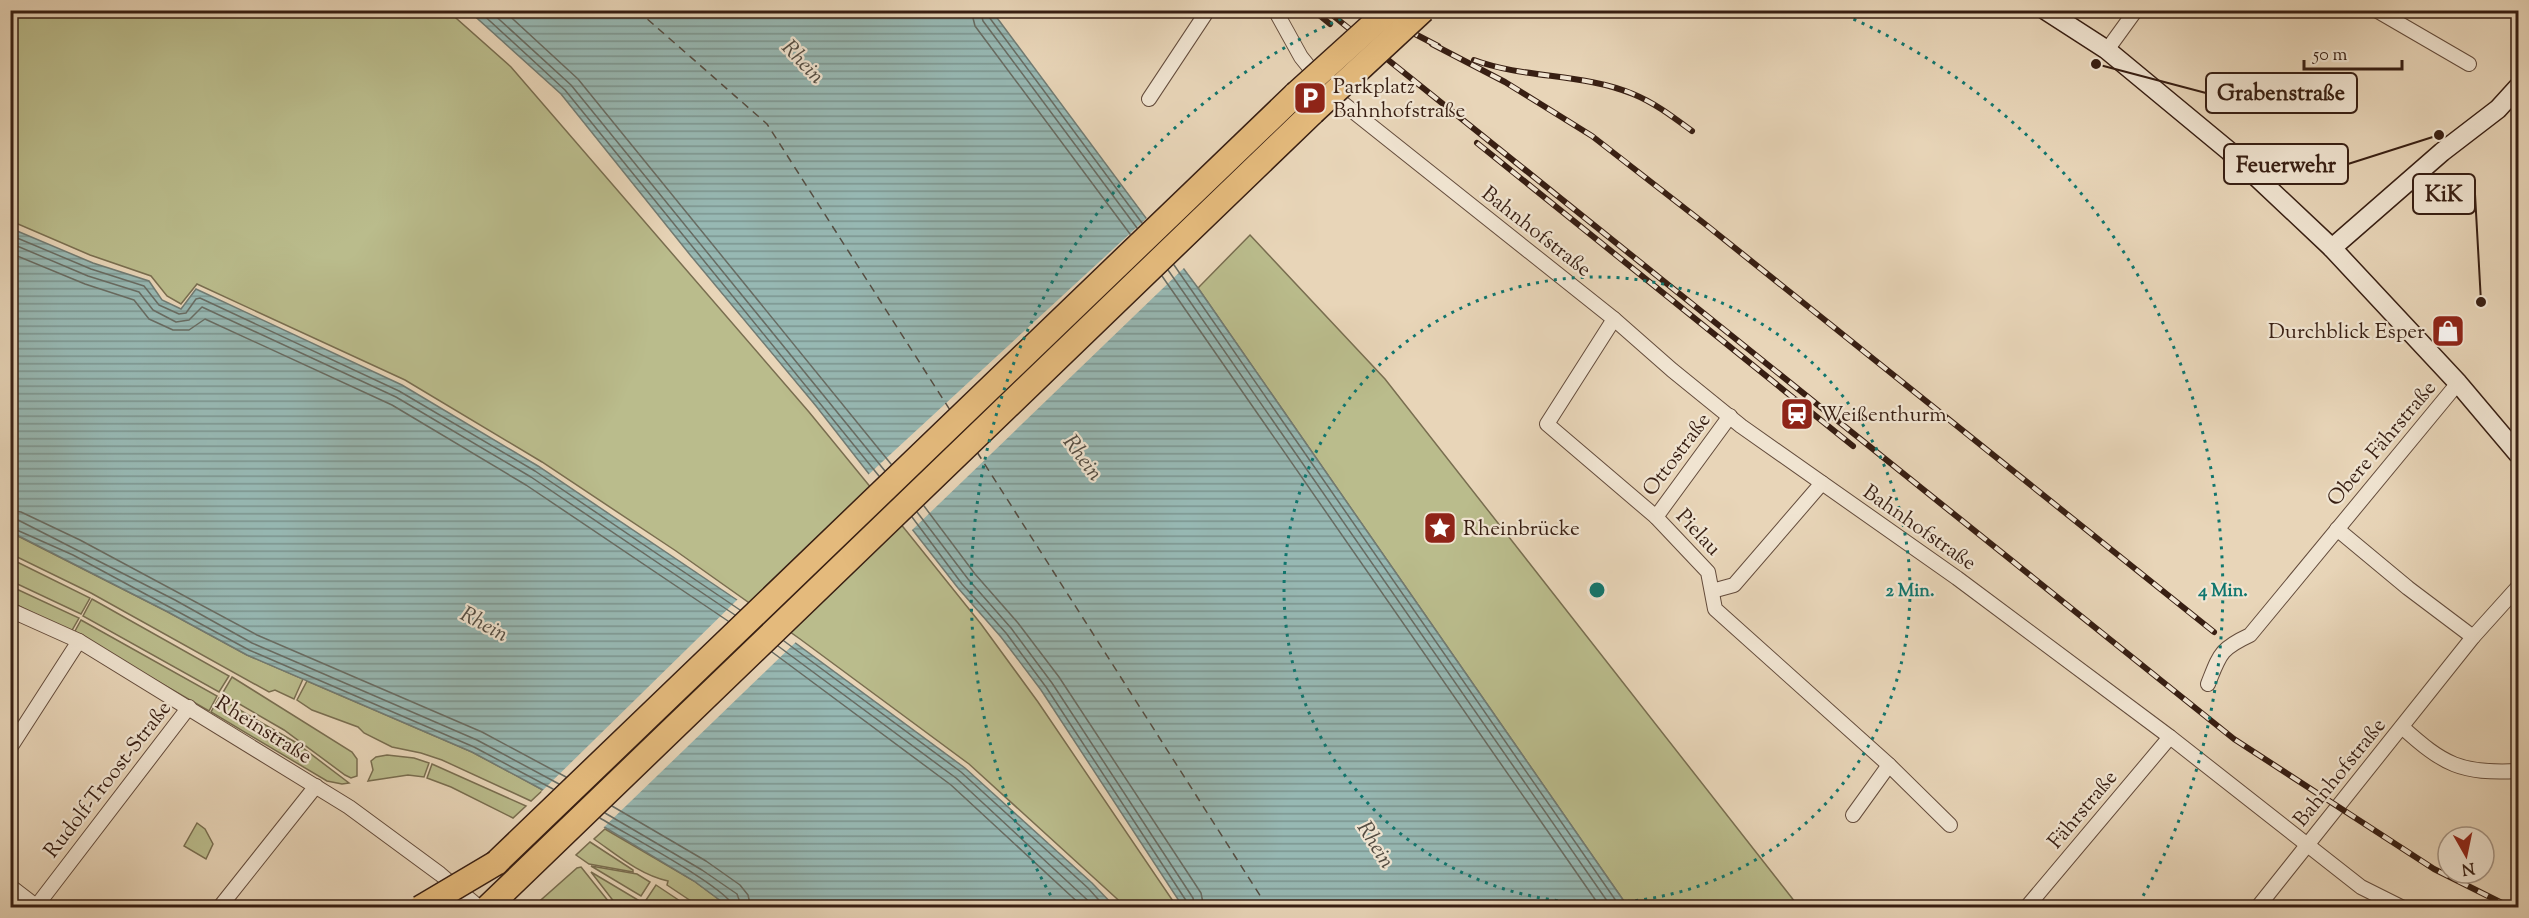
<svg xmlns="http://www.w3.org/2000/svg" width="2529" height="918" font-family="'Sorts Mill Goudy',serif">
<style>
.green{fill:#babc8c;stroke:#796e50;stroke-width:1.5}
.water{fill:url(#water-rules);stroke:#717b73;stroke-width:1.5}
.pier{fill:#e8d5b8}
.lines{fill:none;stroke-linecap:round;stroke-linejoin:round}
.shore{stroke:#686c63;stroke-width:1.5}
.ferry{stroke:#544d43;stroke-width:1.5;stroke-dasharray:8 6;stroke-linecap:butt}
.street-casing{stroke:#644c3c;stroke-width:16}
.secondary-casing{stroke:#381f13;stroke-width:21}
.highway-casing{stroke:#381f13;stroke-width:27}
.street{stroke:#f0e4d1;stroke-width:14}
.secondary{stroke:#f0e4d1;stroke-width:18}
.highway{stroke:#e4ba7c;stroke-width:24}
.rail-casing{stroke:#381f13;stroke-width:6}
.rail{stroke:#f0e4d1;stroke-width:4;stroke-dasharray:11;stroke-linecap:butt}
.highway-bridge-casing{stroke:#381f13;stroke-width:27;stroke-linecap:butt}
.highway-bridge{stroke:#e4ba7c;stroke-width:24}
.ring{fill:none;stroke:#0f766e;stroke-width:3;stroke-dasharray:3 6}
.labels{text-anchor:middle;stroke-width:4.5;stroke-linejoin:round;paint-order:stroke}
.poi-label{font-size:21px;fill:#381f13;stroke:#f0e4d1;text-anchor:start}
.street-label{font-size:21px;fill:#381f13;stroke:#f0e4d1}
.water-label{font-size:22px;font-style:italic;fill:#544d43;stroke:#f0e4d1}
.centre{fill:#0f766e;stroke:#f0e4d1;stroke-width:3}
.ring-label{font-size:18px;text-anchor:middle;font-weight:bold;fill:#0f766e;stroke:#f0e4d1;stroke-width:4.5;stroke-linejoin:round;paint-order:stroke}
.leader{fill:none;stroke:#381f13;stroke-width:2}
.callout-dot{fill:#381f13;stroke:#f0e4d1;stroke-width:2}
.callout{fill:#f0e4d1;stroke:#381f13;stroke-width:2}
.callout-label{font-size:22px;text-anchor:middle;font-weight:bold;fill:#381f13}
</style>
<defs>
<pattern id="water-rules" width="6" height="5" patternUnits="userSpaceOnUse" patternTransform="scale(1.5)"><rect width="6" height="5" fill="#97b8b3"/><path d="M0 2.5h6" fill="none" stroke="#7c9590"/></pattern>
</defs>
<rect width="100%" height="100%" fill="#e8d5b8"/>
<filter id="stains"><feTurbulence type="fractalNoise" baseFrequency=".00333" numOctaves="4"/><feColorMatrix values="0 0 0 0 .2 0 0 0 0 .09 0 0 0 0 .02 0 0 0 .5 -.17"/></filter>
<radialGradient id="worn" r=".72"><stop offset=".6" stop-color="#630" stop-opacity="0"/><stop offset="1" stop-color="#630" stop-opacity=".3"/></radialGradient>
<g class="green">
<path d="M11 11H448L511 67 809 412 908 533 981 624 1038 702 1177 907H1126L969 764 800 639 676 551 542 462 405 380 197 284 181 304 167 296 151 276 90 255 11 221Z"/>
<path d="M1250 235 1385 379 1799 907H1628L1198 288Z"/>
<path d="M10 532 168 612 247 655 303 679 294 699 275 690 269 692 91 593 11 554Z"/>
<path d="M11 559 90 598 81 614 11 581Z"/>
<path d="M10 586 79 618 71 632 11 602Z"/>
<path d="M92 599 229 676 219 692 83 616Z"/>
<path d="M81 620 217 696 209 711 74 633Z"/>
<path d="M232 677 352 752 357 759V776L351 778 345 775 284 730 222 694Z"/>
<path d="M307 681 472 752 543 790 531 801 442 760 421 753 392 747 364 733 358 727 312 710 297 700Z"/>
<path d="M219 698 295 742 349 783 342 784 327 781 211 712Z"/>
<path d="M387 755 414 758 429 763 424 777 408 775 368 781 373 770 371 761 376 757Z"/>
<path d="M432 764 526 806 513 818 451 787 427 778Z"/>
<path d="M197 823 205 829 213 844 206 859 184 846Z"/>
<path d="M605 829 694 881 729 907H700L667 885 668 881C640 875 617 855 594 839Z"/>
<path d="M590 842 633 870V872L589 864 576 855Z"/>
<path d="M591 866 637 874 650 882 641 896Z"/>
<path d="M581 867 613 907H533L577 868Z"/>
<path d="M591 872 638 900 633 907H618Z"/>
<path d="M656 885 689 907H657L646 900Z"/>
</g>
<g class="water">
<path d="M469 11H992L1198 288 1628 907H1183L1041 690 1001 637 958 588 816 406 691 256 561 94Z"/>
<path d="M10 228 93 263 149 281 162 300 181 309 196 289 402 385 538 466 737 600 965 768 1092 883 1115 907H729L694 881 543 790 472 752 247 655 168 612 11 532Z"/>
</g>
<g class="pier">
<path d="M1149 216 1186 266 911 531 868 475Z"/>
<path d="M739 598 798 640 601 830 541 792Z"/>
</g>
<g class="lines">
<g class="shore">
<path d="M478 10 565 90 879 476"/>
<path d="M489 10 571 85 885 471"/>
<path d="M503 10 578 79 891 464"/>
<path d="M971 10 975 26 1130 234"/>
<path d="M980 10 983 21 1137 228"/>
<path d="M987 10 989 17 1142 223"/>
<path d="M10 235 91 269 144 286 159 305 179 314 186 313 196 299 200 298 399 391 535 471 740 610"/>
<path d="M10 243 88 276 139 292 153 310 176 322 189 320 202 307 396 397 531 477 735 615"/>
<path d="M10 253 85 284 134 300 149 319 173 330H189L205 319 392 405 526 485 728 621"/>
<path d="M1174 265 1621 908"/>
<path d="M1168 270 1612 908"/>
<path d="M1162 276 1601 908"/>
<path d="M924 506 975 574 1018 623 1059 677 1201 893 1204 908"/>
<path d="M10 510 21 512 80 540 257 635 482 732 566 777"/>
<path d="M917 512 968 579 1011 628 1052 683 1193 898 1195 908"/>
<path d="M912 517 962 584 1006 633 1046 687 1187 902 1188 908"/>
<path d="M10 519 18 520 175 600 252 643 477 740 559 784"/>
<path d="M10 527 73 555 249 650 474 747 553 789"/>
<path d="M784 641 961 772 1088 888 1106 908"/>
<path d="M778 646 956 778 1096 908"/>
<path d="M772 652 951 785 1084 908"/>
<path d="M612 806 706 861 740 885 748 895 751 908"/>
<path d="M605 813 702 870 737 894 742 908"/>
<path d="M600 818C620 831 732 890 734 908"/>
</g>
<g class="ferry">
<path d="M637 10 767 124 950 410"/>
<path d="M977 452 1268 908"/>
</g>
<defs>
<g id="street">
<path d="M1275 10 1301 57 1330 93 1614 319 1672 370 1741 426 1957 578 2170 737 2361 887 2403 908"/>
<path d="M2376 10 2469 64"/>
<path d="M2107 50 2136 10"/>
<path d="M1149 99 1208 10"/>
<path d="M1614 319 1547 424 1656 517 1708 572 1715 609 1889 765 1950 825"/>
<path d="M1656 517 1730 416"/>
<path d="M2337 529 2408 588 2473 637"/>
<path d="M1712 591 1734 585 1822 483"/>
<path d="M10 610 79 641 349 807 440 874 480 908"/>
<path d="M2208 684C2220 654 2220 649 2250 635L2458 383"/>
<path d="M2402 727C2444 765 2461 774 2518 771"/>
<path d="M10 748 79 641"/>
<path d="M1853 815 1889 765"/>
<path d="M10 886 36 906"/>
<path d="M35 908 189 707"/>
<path d="M219 908 316 786"/>
<path d="M2026 908 2170 737"/>
<path d="M2257 908 2473 637 2518 587"/>
</g>
<g id="secondary">
<path d="M2045 10 2107 50 2229 151 2332 248 2458 383 2518 454"/>
<path d="M2332 248 2442 152 2498 109 2518 87"/>
</g>
<g id="highway">
<path d="M496 863 1296 94"/>
<path d="M487 908 1313 112"/>
</g>
</defs>
<use href="#street" class="street-casing"/>
<use href="#secondary" class="secondary-casing"/>
<use href="#highway" class="highway-casing"/>
<use href="#street" class="street"/>
<use href="#secondary" class="secondary"/>
<use href="#highway" class="highway"/>
<defs>
<g id="rail">
<path d="M1313 10 1330 24"/>
<path d="M1326 10 2234 739 2434 869 2512 908"/>
<path d="M1369 10 1438 46"/>
<path d="M1432 44 1505 82 1592 136 1705 224 2214 632"/>
<path d="M1474 60C1525 79 1583 73 1633 94 1655 103 1673 117 1692 131"/>
<path d="M1477 143 1853 446"/>
</g>
</defs>
<use href="#rail" class="rail-casing"/>
<use href="#rail" class="rail"/>
<defs>
<g id="highway-bridge">
<path d="M1296 94 1389 10"/>
<path d="M1313 112 1423 10"/>
<path d="M420 908 496 863"/>
</g>
</defs>
<use href="#highway-bridge" class="highway-bridge-casing"/>
<use href="#highway-bridge" class="highway-bridge"/>
</g>
<g class="ring">
<circle cx="1597" cy="590" r="313"/>
<path d="M1055 903A626 626 0 0 1 1357 12M1837 12A626 626 0 0 1 2139 903"/>
</g>
<defs>
<symbol id="parking-square" viewBox="-11 -11 22 22"><rect x="-9" y="-9" width="18" height="18" rx="4" fill="#8f2418" stroke="#f0e4d1"/><path d="M-3.5-5.5H1a3.5 3.5 0 0 1 0 7H-1V5.5H-3.5ZM-1-3.4V-.6H.8a1.4 1.4 0 0 0 0-2.8Z" fill="#fff"/></symbol>
<symbol id="shop-square" viewBox="-11 -11 22 22"><rect x="-9" y="-9" width="18" height="18" rx="4" fill="#8f2418" stroke="#f0e4d1"/><path d="M-5-2.5h2.3a2.7 3.5 0 0 1 5.4 0H5L5.5 6h-11ZM-1.5-2.5h3a1.5 2.3 0 0 0-3 0Z" fill="#fff"/></symbol>
<symbol id="station-square" viewBox="-11 -11 22 22"><rect x="-9" y="-9" width="18" height="18" rx="4" fill="#8f2418" stroke="#f0e4d1"/><path d="M-3-6H3Q5-6 5-4V2Q5 4 3 4L4.5 6H3L1.5 4h-3L-3 6H-4.5L-3 4Q-5 4-5 2V-4Q-5-6-3-6ZM-3.5-4v3h7v-3ZM-3.5 1v1.5H-2V1ZM2 1v1.5H3.5V1Z" fill="#fff"/></symbol>
<symbol id="sight-square" viewBox="-11 -11 22 22"><rect x="-9" y="-9" width="18" height="18" rx="4" fill="#8f2418" stroke="#f0e4d1"/><path d="M0-6L1.8-2.2L6-1.7L2.9 1.2L3.7 5.4L0 3.3L-3.7 5.4L-2.9 1.2L-6-1.7L-1.8-2.2Z" fill="#fff"/></symbol>
</defs>
<g fill-rule="evenodd">
<use href="#parking-square" x="1291" y="79" width="38" height="38"/>
<use href="#shop-square" x="2429" y="312" width="38" height="38"/>
<use href="#station-square" x="1778" y="395" width="38" height="38"/>
<use href="#sight-square" x="1421" y="509" width="38" height="38"/>
</g>
<g class="labels">
<g class="poi-label">
<text x="1333" y="93">Parkplatz<tspan x="1333" dy="24">Bahnhofstraße</tspan></text>
<text x="2425" y="338" text-anchor="end">Durchblick Esper</text>
<text x="1820" y="421">Weißenthurm</text>
<text x="1463" y="535">Rheinbrücke</text>
</g>
<g class="street-label">
<text transform="translate(1537 231) rotate(38)" y="7">Bahnhofstraße</text>
<text transform="translate(2381 443) rotate(-50)" y="7">Obere Fährstraße</text>
<text transform="translate(1676 454) rotate(-53)" y="7">Ottostraße</text>
<text transform="translate(1920 527) rotate(35)" y="7">Bahnhofstraße</text>
<text transform="translate(1699 532) rotate(47)" y="7">Pielau</text>
<text transform="translate(264 729) rotate(32)" y="7">Rheinstraße</text>
<text transform="translate(2339 772) rotate(-51)" y="7">Bahnhofstraße</text>
<text transform="translate(107 779) rotate(-52)" y="7">Rudolf-Troost-Straße</text>
<text transform="translate(2082 809) rotate(-50)" y="7">Fährstraße</text>
</g>
<g class="water-label">
<text transform="translate(804 61) rotate(46)" y="8">Rhein</text>
<text transform="translate(1084 457) rotate(53)" y="8">Rhein</text>
<text transform="translate(485 623) rotate(28)" y="8">Rhein</text>
<text transform="translate(1377 844) rotate(58)" y="8">Rhein</text>
</g>
</g>
<circle cx="1597" cy="590" r="9" class="centre"/>
<g class="ring-label">
<text x="1910" y="596">2 Min.</text>
<text x="2223" y="596">4 Min.</text>
</g>
<path class="leader" d="M2096 64L2206 93M2439 135L2348 164M2481 302L2475 194"/>
<g class="callout-dot">
<circle cx="2096" cy="64" r="6"/>
<circle cx="2439" cy="135" r="6"/>
<circle cx="2481" cy="302" r="6"/>
</g>
<g class="callout">
<rect x="2206" y="73" width="151" height="40" rx="6"/>
<rect x="2224" y="144" width="124" height="40" rx="6"/>
<rect x="2413" y="174" width="62" height="40" rx="6"/>
</g>
<g class="callout-label">
<text x="2281" y="100">Grabenstraße</text>
<text x="2286" y="172">Feuerwehr</text>
<text x="2444" y="201">KiK</text>
</g>
<rect width="2529" height="918" fill="none" stroke="#e8d5b8" stroke-width="36"/>
<rect x="12" y="12" width="2505" height="894" fill="none" stroke="#381f13" stroke-width="3"/>
<rect x="18" y="18" width="2493" height="882" fill="none" stroke="#381f13" stroke-width="1.5"/>
<g transform="translate(2466 855) rotate(171)"><circle r="28" fill="#f0e4d1" stroke="#a69585" stroke-width="1.5"/>
<path d="M0-4.5L10 22L0 15L-10 22Z" fill="#8f2418"/>
<text y="-9" font-size="16" font-weight="bold" text-anchor="middle" fill="#381f13">N</text>
</g>
<path d="M2304 60v9h98v-9" fill="none" stroke="#381f13" stroke-width="3"/>
<text x="2313" y="60" font-size="18" fill="#381f13" stroke="#f0e4d1" stroke-width="4.5" paint-order="stroke">50 m</text>
<rect width="100%" height="100%" filter="url(#stains)"/>
<rect width="100%" height="100%" fill="url(#worn)"/>
</svg>
